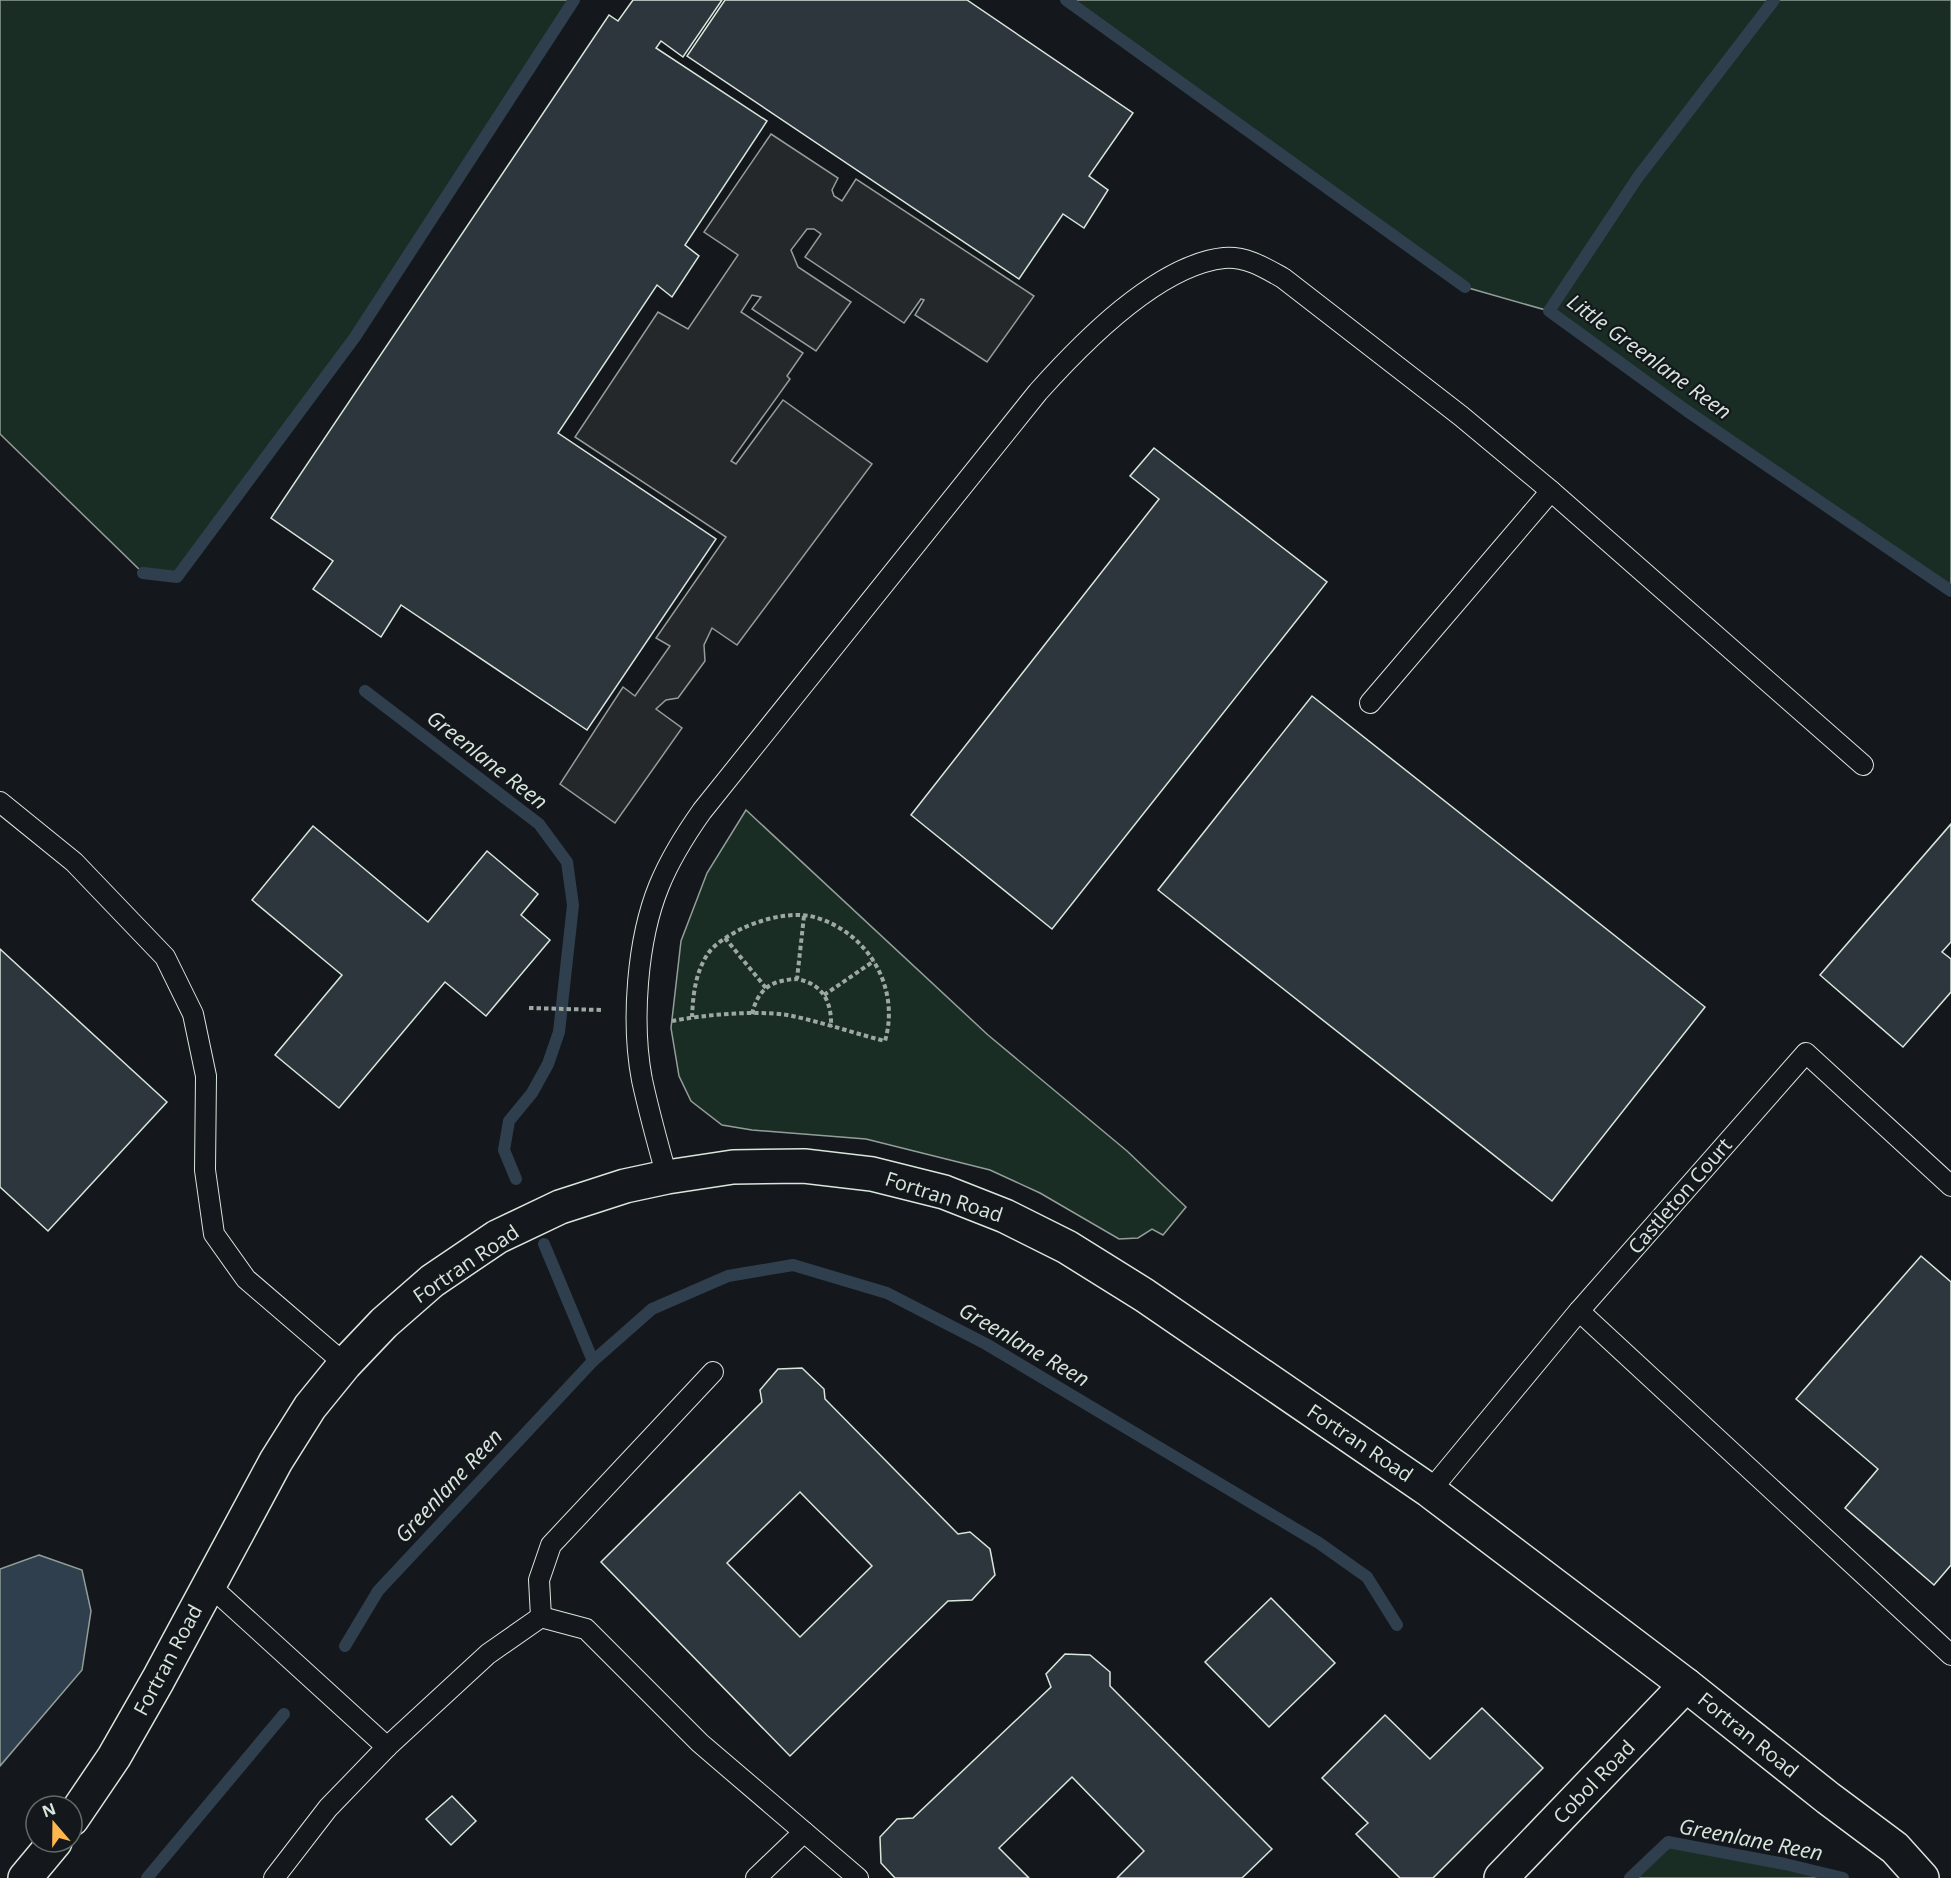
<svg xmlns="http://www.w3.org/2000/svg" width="1951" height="1878" font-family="'Open Sans',sans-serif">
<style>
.green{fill:#1a2d24;stroke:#939e99;stroke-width:1.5}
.parking{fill:#24282b;stroke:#939e99;stroke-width:1.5}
.water{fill:#2f3f4d;stroke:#939e99;stroke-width:1.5}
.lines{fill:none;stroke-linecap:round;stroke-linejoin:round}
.stream{stroke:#2f3f4d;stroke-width:12}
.building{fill:#2c363c;stroke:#d8e6dc;stroke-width:1.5;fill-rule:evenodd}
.service-casing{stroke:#d8e6dc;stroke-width:22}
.minor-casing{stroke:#d8e6dc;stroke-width:36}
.tertiary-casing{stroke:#d8e6dc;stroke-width:36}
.path{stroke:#9da8a2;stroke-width:4;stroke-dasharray:4.5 3;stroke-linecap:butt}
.service{stroke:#14181c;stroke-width:20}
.minor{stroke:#14181c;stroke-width:33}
.tertiary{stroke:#14181c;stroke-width:33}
.labels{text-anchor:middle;stroke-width:4.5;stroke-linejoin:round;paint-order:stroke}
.street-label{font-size:20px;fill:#d8e6dc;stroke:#14181c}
.water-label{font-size:21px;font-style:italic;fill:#d8e6dc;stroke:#14181c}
</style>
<rect width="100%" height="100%" fill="#14181c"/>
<g class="green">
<path d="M0 0H574L355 337 177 577 143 573 0 434Z"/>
<path d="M1066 0H1951V591L1687 411 1549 311 1465 287Z"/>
<path d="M746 810 988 1035 1127 1151 1186 1207 1163 1235 1152 1229 1138 1238 1119 1239 1040 1193 990 1170 866 1139 752 1130 722 1125 691 1101 679 1076 671 1028 681 941 707 873Z"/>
<path d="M1668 1842 1785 1864 1843 1878H1630Z"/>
</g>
<path class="parking" d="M771 134 838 178 832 190 834 196 842 201 856 179 1034 296 987 362 915 315 924 300 921 299 904 323 805 257 821 234 814 229H807L791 250 798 267 851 302 816 351 752 309 761 297 752 295 741 312 803 353 787 376 790 379 731 461 736 464 783 400 872 464 737 645 712 628 704 645 705 661 678 698 666 700 656 709 682 728 615 823 560 784 623 687 635 696 670 646 656 638 726 537 575 437 658 312 688 329 738 255 704 232Z"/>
<path class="water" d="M39 1555 82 1570 91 1611 82 1670 0 1766V1569Z"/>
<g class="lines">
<g class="stream">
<path d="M1066 0 1465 287"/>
<path d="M1774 0 1638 177 1549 311 1687 411 1951 591"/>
<path d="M143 573 177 577 355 337 574 0"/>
<path d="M365 691 539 824 567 862 573 905 559 1032 548 1064 532 1093 509 1121 504 1150 516 1179"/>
<path d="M544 1244 593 1361 652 1309 728 1276 793 1265 887 1293 986 1344 1319 1543 1367 1577 1397 1625"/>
<path d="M345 1646 378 1591 593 1361"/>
<path d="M147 1878 284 1714"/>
<path d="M1630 1878 1668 1842 1785 1864 1843 1878"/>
</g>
</g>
<g class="building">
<path d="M633 0H722L683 57 661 41 656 48 767 121 685 245 699 256 672 297 657 285 558 433 716 539 587 730 401 605 381 637 313 589 333 561 271 518 609 15 618 21Z"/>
<path d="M725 0H967L1133 113 1089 176 1108 190 1084 228 1063 214 1019 279 687 56Z"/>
<path d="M1154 448 1327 582 1052 929 911 815 1159 499 1130 476Z"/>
<path d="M1312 696 1705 1007 1552 1201 1158 890Z"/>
<path d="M1951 824V942L1942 952 1951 959V992L1903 1047 1820 975Z"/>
<path d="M313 826 428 922 487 851 538 894 521 915 550 940 486 1016 445 982 339 1108 275 1055 342 975 252 900Z"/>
<path d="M0 949 167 1102 48 1231 0 1187Z"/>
<path d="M1921 1256 1951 1282V1565L1934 1585 1845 1508 1878 1469 1796 1399Z"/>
<path d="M802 1368 824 1389 825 1399 958 1534 970 1532 990 1549 995 1575 972 1600 948 1601 790 1756 601 1562 762 1402 760 1390 778 1369ZM800 1492 872 1566 800 1637 727 1563Z"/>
<path d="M1271 1598 1335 1663 1269 1727 1205 1662Z"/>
<path d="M1065 1654 1090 1655 1110 1672V1686L1272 1849 1242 1878H1117L1144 1851 1072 1777 999 1848 1029 1878H895L881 1863 880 1837 897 1819 913 1818 1051 1687 1046 1674Z"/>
<path d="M1482 1708 1543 1768 1433 1878H1400L1356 1834 1368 1823 1322 1778 1385 1715 1430 1759Z"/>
<path d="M452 1796 476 1821 451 1845 426 1819Z"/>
</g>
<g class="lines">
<defs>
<g id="service">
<path d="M1370 703 1551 491"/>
<path d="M0 802 74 862 165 957 193 1014 206 1076 205 1170 214 1234 246 1279 345 1364"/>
<path d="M667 1177C658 1145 649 1112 642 1080 631 1022 637 940 659 886 670 859 685 835 702 811L1038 392C1081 344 1157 265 1224 258 1246 256 1265 268 1283 278L1461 416 1551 491 1863 765"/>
<path d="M1579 1311 1951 1655"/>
<path d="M1430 1491 1579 1311 1806 1053 1951 1186"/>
<path d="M208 1584 387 1747 488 1654 541 1617 586 1629 700 1743 858 1878"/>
<path d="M541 1617 539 1580 551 1545 713 1372"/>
<path d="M274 1878 328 1808 387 1747"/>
<path d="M756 1878 804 1832"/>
</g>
<path id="minor" d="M1501 1878 1686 1685"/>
<g id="tertiary">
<path d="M72 1819 114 1757 158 1680 276 1461 310 1407 345 1364 384 1323 432 1281 497 1237 560 1207 625 1186 667 1177 733 1167 804 1166 872 1174 944 1192 1005 1216 1067 1247 1144 1295 1430 1491 1686 1685 1828 1798 1895 1848 1922 1878"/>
<path d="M25 1878 55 1842"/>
</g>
</defs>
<use href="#service" class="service-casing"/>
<use href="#minor" class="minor-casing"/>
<use href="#tertiary" class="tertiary-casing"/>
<g class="path">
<path d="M804 916 797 979C823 984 832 1002 831 1027"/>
<path d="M725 938 766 988"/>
<path d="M824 995 874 961"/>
<path d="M529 1008 602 1010"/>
<path d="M752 1014C758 989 771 980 797 979"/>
<path d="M672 1021C702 1015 756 1010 787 1015 819 1021 853 1033 885 1041 901 986 866 929 810 916 787 912 759 920 739 930 728 936 714 944 707 955 695 974 693 996 692 1017"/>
</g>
<use href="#service" class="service"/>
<use href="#minor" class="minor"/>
<use href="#tertiary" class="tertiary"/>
</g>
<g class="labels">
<g class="street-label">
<text transform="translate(1680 1196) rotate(-49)" y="7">Castleton Court</text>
<text transform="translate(944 1197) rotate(18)" y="7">Fortran Road</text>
<text transform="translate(466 1264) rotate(-34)" y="7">Fortran Road</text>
<text transform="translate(1360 1443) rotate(34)" y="7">Fortran Road</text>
<text transform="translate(168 1660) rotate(-62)" y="7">Fortran Road</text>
<text transform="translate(1748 1735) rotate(39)" y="7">Fortran Road</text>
<text transform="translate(1594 1782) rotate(-46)" y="7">Cobol Road</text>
</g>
<g class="water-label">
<text transform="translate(1649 357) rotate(36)" y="7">Little Greenlane Reen</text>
<text transform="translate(487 760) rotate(38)" y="7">Greenlane Reen</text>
<text transform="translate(1024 1345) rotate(30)" y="7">Greenlane Reen</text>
<text transform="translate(449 1486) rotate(-47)" y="7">Greenlane Reen</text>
<text transform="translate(1751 1840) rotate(11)" y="7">Greenlane Reen</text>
</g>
</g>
<g transform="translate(54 1824) rotate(340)"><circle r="28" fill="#14181c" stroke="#626a69" stroke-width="1.5"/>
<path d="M0-4.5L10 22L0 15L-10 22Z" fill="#ffb74d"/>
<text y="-9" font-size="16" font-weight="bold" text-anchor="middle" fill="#d8e6dc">N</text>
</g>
</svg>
